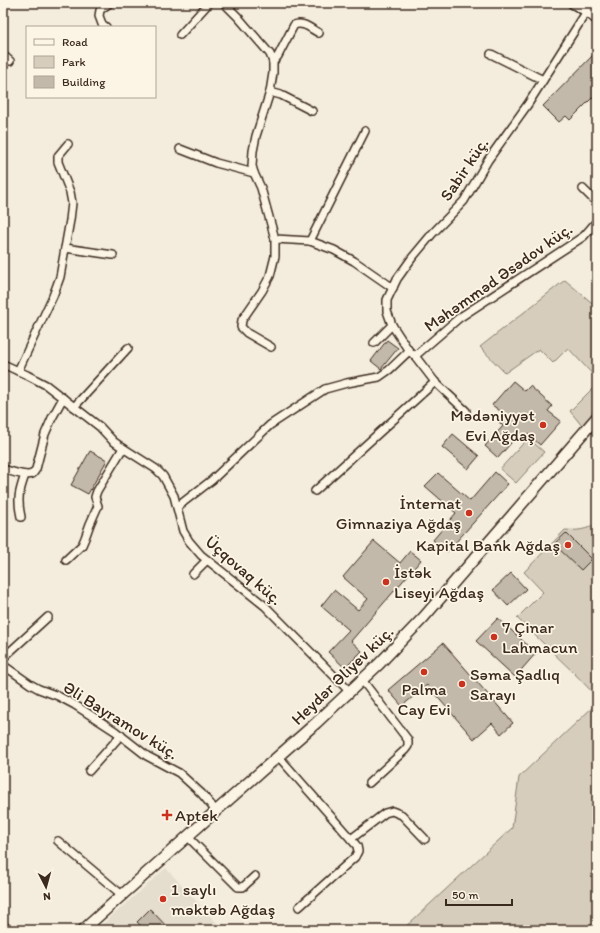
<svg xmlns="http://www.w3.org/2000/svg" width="600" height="933" font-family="Itim,sans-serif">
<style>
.built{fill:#e5ddce}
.green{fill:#d6cdbd;stroke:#887c6e}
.building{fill:#c3b9aa;stroke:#3b2a1e}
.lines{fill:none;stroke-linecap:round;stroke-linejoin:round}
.street-casing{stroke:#3b2a1e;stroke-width:10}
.secondary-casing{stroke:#3b2a1e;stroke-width:13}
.street{stroke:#fcf5e5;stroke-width:7}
.secondary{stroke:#fcf5e5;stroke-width:10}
.poi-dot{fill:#c8321e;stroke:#fcf5e5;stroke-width:1.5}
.labels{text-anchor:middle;stroke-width:3.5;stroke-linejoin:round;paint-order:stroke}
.street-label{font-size:17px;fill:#3b2a1e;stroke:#fcf5e5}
.poi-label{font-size:17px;fill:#3b2a1e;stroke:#fcf5e5;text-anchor:start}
</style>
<rect width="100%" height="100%" fill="#f4eddd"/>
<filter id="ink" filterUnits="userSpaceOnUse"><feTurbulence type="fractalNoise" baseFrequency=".025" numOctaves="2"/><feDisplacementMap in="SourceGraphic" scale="8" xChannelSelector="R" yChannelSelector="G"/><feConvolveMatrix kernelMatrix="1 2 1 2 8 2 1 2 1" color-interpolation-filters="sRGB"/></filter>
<g filter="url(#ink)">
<path class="built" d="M166 868 223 930H96Z"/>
<g class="green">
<path d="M565 280 597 307V379L568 348 553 363 539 349 505 373 480 347Z"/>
<path d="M597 384V408L582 426 570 411Z"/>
<path d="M528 438 544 452 516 483 500 469Z"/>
<path d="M597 523V697L574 673 517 618 543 592 524 572 565 530C576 531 588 530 597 523Z"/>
<path d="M597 703V930H402L512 828 519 777Z"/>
</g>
<g class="building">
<path d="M597 51V93L570 120 566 116 559 122 543 106Z"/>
<path d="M387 340 398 348 381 369 371 361Z"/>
<path d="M513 381 525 391 530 386 552 406 548 411 561 421 540 445 528 434 522 441 517 436 498 458 485 446 503 426 497 420 503 413 492 405Z"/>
<path d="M453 434 479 456 468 469 442 447Z"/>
<path d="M90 451 107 460 88 494 71 485Z"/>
<path d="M495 472 508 484 447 552 433 540 456 513 425 486 438 473 470 501Z"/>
<path d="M566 533 592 559 581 570 554 544Z"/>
<path d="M374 541 400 563 410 551 421 560 351 641 362 651 345 668 328 652 349 630 321 606 334 590 358 610 368 599 343 577Z"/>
<path d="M511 573 526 589 508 606 493 590Z"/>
<path d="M498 618 536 653 515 677 476 641Z"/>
<path d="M443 643 513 723 501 734 492 723 474 739 427 685 402 706 388 690Z"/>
<path d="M150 909 170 930H145L137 922Z"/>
</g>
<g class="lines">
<defs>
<g id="street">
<path d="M224 3 238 17 270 54 273 62V73L270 92 256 136 253 151 252 166 254 173 261 188 275 239V256L270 276 262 291 242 320 241 327 247 333 271 347"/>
<path d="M106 27 102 24 99 16 100 10 110 3"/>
<path d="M180 35 209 3"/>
<path d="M491 54 543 80"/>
<path d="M3 55 10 61"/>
<path d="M273 62 278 56 294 25C303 21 311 29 319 33"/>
<path d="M270 92 281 95 312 111"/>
<path d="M180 149 216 163 254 173"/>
<path d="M583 189 597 203"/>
<path d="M275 239 310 241 334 250 354 261 393 288"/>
<path d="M310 241 365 131"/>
<path d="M65 248 113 255"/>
<path d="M374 343 392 325"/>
<path d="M409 351 392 325 387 311V300L397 279 412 258 432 234 464 201 488 160 528 104 587 11 593 3"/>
<path d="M3 364 27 375 46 385 100 427 113 441 123 448 156 469 163 476 174 496 183 531 189 541 201 555 265 606 350 692"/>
<path d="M18 371 53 296 60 277 70 220 72 203 70 192 58 162V156L68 144"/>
<path d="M435 382 466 411"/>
<path d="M74 407 128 348"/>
<path d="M3 469C9 471 26 477 32 474 34 473 34 472 36 469L45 434 52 418 63 398"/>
<path d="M315 491 435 382 415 356"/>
<path d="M177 507 212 480 270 425 325 389 347 383 379 377 389 370 409 351 415 356 459 318 572 244 584 236 597 221"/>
<path d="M21 517C17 499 19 492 25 475"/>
<path d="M66 560 82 545 85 538 90 524 98 506 95 497 97 491 123 448"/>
<path d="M193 574 207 560"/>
<path d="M3 658 48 617"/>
<path d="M3 665 30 684 39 689 58 696 75 705 115 731 147 756 179 773 202 794 216 811"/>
<path d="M362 680 408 740V746L405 750 369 783"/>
<path d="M278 756 357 846 358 851 355 857 299 907"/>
<path d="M89 771 121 735"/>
<path d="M187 836 238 887H243L255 876"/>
<path d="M351 839 385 813 392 811 402 815 425 839"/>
<path d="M58 841 122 895"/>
<path d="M3 925 9 930"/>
</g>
<g id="secondary">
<path d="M573 3 587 11 597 19"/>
<path d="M83 930 216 811 316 723 379 664 424 617 597 417"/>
</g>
</defs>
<use href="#street" class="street-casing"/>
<use href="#secondary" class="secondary-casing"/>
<use href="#street" class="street"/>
<use href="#secondary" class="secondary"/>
</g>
</g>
<g class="poi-dot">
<circle cx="543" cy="425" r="4"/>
<circle cx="469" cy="513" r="4"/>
<circle cx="568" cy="545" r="4"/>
<circle cx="386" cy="582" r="4"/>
<circle cx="494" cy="637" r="4"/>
<circle cx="424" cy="672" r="4"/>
<circle cx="462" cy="684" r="4"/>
<path d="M165 809h4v4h4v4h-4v4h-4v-4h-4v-4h4z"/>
<circle cx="163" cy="899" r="4"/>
</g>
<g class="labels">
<g class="street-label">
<text transform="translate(464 169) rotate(-56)" y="6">Sabir küç.</text>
<text transform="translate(498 277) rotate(-35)" y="6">Məhəmməd Əsədov küç.</text>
<text transform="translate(244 570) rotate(41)" y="6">Üçqovaq küç.</text>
<text transform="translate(342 675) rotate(-44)" y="6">Heydər Əliyev küç.</text>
<text transform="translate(121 720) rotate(32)" y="6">Əli Bayramov küç.</text>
</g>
<g class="poi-label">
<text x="535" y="421" text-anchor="end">Mədəniyyət<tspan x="535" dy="20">Evi Ağdaş</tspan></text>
<text x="461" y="509" text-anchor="end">İnternat<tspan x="461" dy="20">Gimnaziya Ağdaş</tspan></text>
<text x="560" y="551" text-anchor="end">Kapital Bank Ağdaş</text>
<text x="394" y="578">İstək<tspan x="394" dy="20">Liseyi Ağdaş</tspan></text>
<text x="502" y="633">7 Çinar<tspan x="502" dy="20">Lahmacun</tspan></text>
<text x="470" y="680">Səma Şadlıq<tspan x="470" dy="20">Sarayı</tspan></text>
<text x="424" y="695" text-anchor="middle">Palma<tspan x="424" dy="20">Cay Evi</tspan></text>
<text x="175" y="821">Aptek</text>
<text x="171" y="895">1 saylı<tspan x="171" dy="20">məktəb Ağdaş</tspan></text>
</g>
</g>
<rect width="600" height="933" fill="none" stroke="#fcf5e5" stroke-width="16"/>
<rect x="8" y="8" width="584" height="917" fill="none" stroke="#3b2a1e" stroke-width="1.5" filter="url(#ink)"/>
<rect x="26" y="26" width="130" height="72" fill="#fcf5e5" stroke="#afa495"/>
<rect x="34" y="39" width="20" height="6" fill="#fcf5e5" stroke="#afa495"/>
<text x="62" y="46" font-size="12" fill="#3b2a1e">Road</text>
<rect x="34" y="56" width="20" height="12" fill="#d6cdbd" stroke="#afa495"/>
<text x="62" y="66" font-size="12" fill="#3b2a1e">Park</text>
<rect x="34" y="76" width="20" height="12" fill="#c3b9aa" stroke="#afa495"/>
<text x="62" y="86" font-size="12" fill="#3b2a1e">Building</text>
<g transform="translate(46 887) rotate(174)" stroke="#fcf5e5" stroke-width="3" paint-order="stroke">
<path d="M0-3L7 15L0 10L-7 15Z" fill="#3b2a1e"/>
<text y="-6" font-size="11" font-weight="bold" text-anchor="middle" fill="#3b2a1e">N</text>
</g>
<path d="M446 899v6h66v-6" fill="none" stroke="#3b2a1e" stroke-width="2"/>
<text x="452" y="899" font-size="12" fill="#3b2a1e" stroke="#fcf5e5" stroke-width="3" paint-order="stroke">50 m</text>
</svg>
